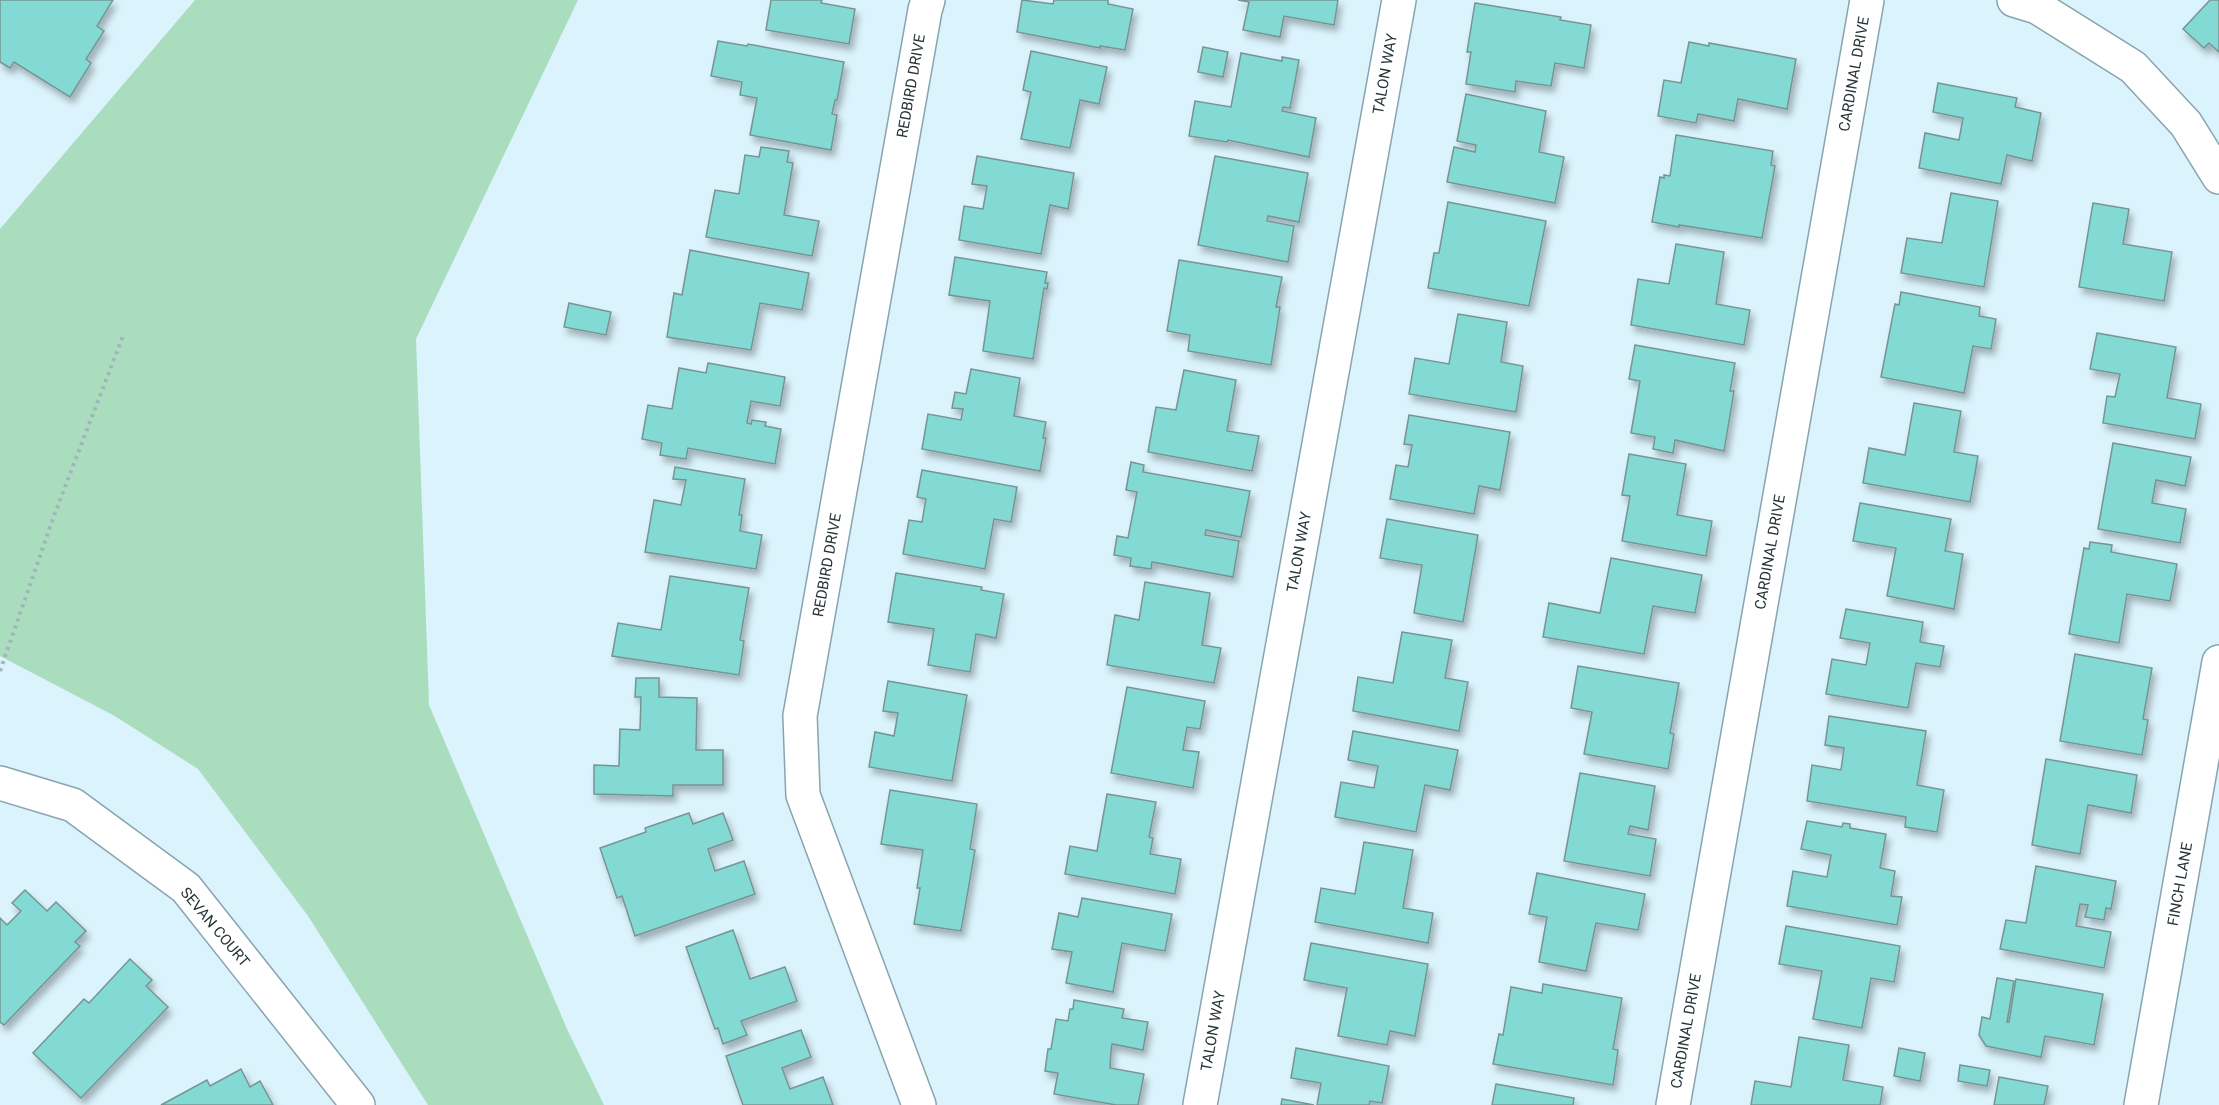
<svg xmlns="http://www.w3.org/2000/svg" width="2219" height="1105" font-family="Roboto,sans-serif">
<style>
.green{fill:#aaddbd}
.building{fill:#83dad4;stroke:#769592;stroke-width:1.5;filter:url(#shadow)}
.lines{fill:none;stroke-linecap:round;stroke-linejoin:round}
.minor-casing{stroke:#88a4af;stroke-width:36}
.path{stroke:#a0b4bc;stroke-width:4;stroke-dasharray:3 4.5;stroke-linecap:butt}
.minor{stroke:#fff;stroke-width:33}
.labels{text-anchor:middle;stroke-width:4.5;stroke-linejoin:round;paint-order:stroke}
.street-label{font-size:15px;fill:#273337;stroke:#fff}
</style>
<defs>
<filter id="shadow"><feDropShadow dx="3.5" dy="6" stdDeviation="3" flood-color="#0004"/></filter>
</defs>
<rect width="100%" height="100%" fill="#dbf3fc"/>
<path class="green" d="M195 0H578L416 339 429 705 567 1029 604 1105H428L308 916 198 769 113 715 0 656V229Z"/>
<g class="building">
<path d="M0 0H113L97 26 104 31 86 59 91 63 70 97 14 62 10 68 0 62Z"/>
<path d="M771 0H822L821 3 855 9 849 44 766 30Z"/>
<path d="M1022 0 1053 4 1054 0H1108V4L1133 9 1125 50 1100 46V48L1017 32Z"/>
<path d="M1238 0H1338L1334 25 1284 16 1280 37 1243 30 1249 2Z"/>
<path d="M2210 0H2219V52L2209 43 2204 48 2183 29Z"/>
<path d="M1475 3 1561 17 1560 20 1591 25 1584 68 1555 63 1551 86 1516 81 1515 92 1466 84 1471 52H1467Z"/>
<path d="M718 41 747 46 748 44 844 62 837 100H835L832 114 837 115 831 150 750 135 757 98 740 95 742 82 711 76Z"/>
<path d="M1689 42 1709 46V43L1796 59 1787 109 1738 99 1734 121 1698 114 1696 123 1658 116 1664 80 1681 83Z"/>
<path d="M1203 47 1228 52 1223 77 1198 72Z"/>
<path d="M1031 51 1107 67 1099 104 1080 100 1070 148 1021 139 1031 92 1023 90Z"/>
<path d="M1241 53 1282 61V57L1299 60 1290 108 1283 107 1282 111 1316 118 1309 157 1228 140 1227 142 1189 136 1195 101 1231 107Z"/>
<path d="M1938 83 2017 98 2015 107 2041 113 2032 161 2007 155 2001 184 1919 168 1925 133 1959 140 1963 118 1933 112Z"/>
<path d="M1466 94 1546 111 1539 152 1564 157 1555 203 1447 182 1454 147 1475 152 1476 145 1457 141Z"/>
<path d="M1676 135 1773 151 1771 165 1775 166 1762 238 1679 225V227L1652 222 1660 177 1664 178V175L1670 176Z"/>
<path d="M761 147 789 151 787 162 793 163 784 215 819 221 812 256 706 237 715 190 739 194 745 155 759 157Z"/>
<path d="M977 156 1074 173 1068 209 1050 205 1041 254 959 240 964 206 983 209 987 186 972 184Z"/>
<path d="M1215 156 1308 173 1299 222 1268 216 1267 221 1294 226 1288 262 1198 245Z"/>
<path d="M1951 193 1998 201 1984 287 1901 273 1907 238 1942 243Z"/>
<path d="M1448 202 1546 221 1529 306 1428 288 1434 253H1439Z"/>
<path d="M2093 203 2129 209 2123 244 2172 252 2164 301 2079 287Z"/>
<path d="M1676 244 1724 252 1716 304 1750 310 1744 345 1631 325 1638 279 1669 284Z"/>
<path d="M690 250 809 273 802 310 760 303 751 350 667 337 674 293 682 295Z"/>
<path d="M955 257 1047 272 1045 283H1048L1047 289 1044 288 1033 359 983 351 990 301 949 295Z"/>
<path d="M1179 260 1282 277 1276 307H1280L1271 365 1188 351 1190 335 1167 331Z"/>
<path d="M1901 292 1980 307 1979 316 1996 319 1991 349 1973 346 1964 393 1881 377 1895 304 1899 305Z"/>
<path d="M569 303 611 312 606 335 564 327Z"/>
<path d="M1458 314 1507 322 1501 362 1523 366 1516 412 1409 394 1415 358 1449 364Z"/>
<path d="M2097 333 2176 347 2167 398 2201 404 2195 439 2103 423 2107 396 2115 397 2120 374 2090 369Z"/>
<path d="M1635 345 1735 363 1730 391H1734L1724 451 1675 440 1673 453 1653 449 1655 437 1631 433 1640 381 1629 379Z"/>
<path d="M708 363 785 377 780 406 751 401 747 423 751 424 752 420 766 422 765 426 781 429 775 464 688 448 686 459 660 455 662 443 642 439 648 405 672 409 679 368 706 373Z"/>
<path d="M971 369 1020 378 1014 416 1046 422 1043 438H1046L1040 471 922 449 928 414 961 420 963 409 952 408 955 392 966 394Z"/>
<path d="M1184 370 1236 380 1227 431 1259 436 1252 471 1148 452 1156 407 1176 410Z"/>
<path d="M1914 403 1961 411 1954 452 1978 456 1970 502 1863 483 1869 448 1905 455Z"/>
<path d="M1409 415 1510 432 1500 490 1479 486 1474 514 1390 499 1396 465 1408 467 1412 445 1404 444Z"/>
<path d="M2113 443 2191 457 2185 486 2156 480 2152 503 2186 509 2180 543 2098 529Z"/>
<path d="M1629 454 1686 464 1677 515 1712 521 1706 556 1622 541 1630 496 1622 495Z"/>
<path d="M1131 462 1144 465 1143 472 1250 491 1241 537 1206 530 1205 535 1239 541 1233 577 1152 562 1151 569 1130 566 1131 558 1114 555 1117 536 1128 538 1137 492 1126 490Z"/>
<path d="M675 467 745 479 739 515H742L740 531 762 535 756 569 645 552 654 500 681 505 686 480 673 479Z"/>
<path d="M922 470 1017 487 1011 522 994 519 985 569 903 554 909 520 922 522 926 499 917 497Z"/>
<path d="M1860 503 1951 519 1945 551 1963 554 1954 609 1887 596 1896 548 1853 541Z"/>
<path d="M1387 519 1478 535 1463 622 1414 613 1422 565 1380 558Z"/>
<path d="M2090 542 2112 545 2111 552 2177 564 2170 601 2127 594 2119 643 2069 634 2084 548 2089 549Z"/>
<path d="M1611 558 1702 575 1695 613 1653 606 1644 654 1543 637 1549 603 1600 613Z"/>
<path d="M896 573 982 587 981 590 1004 594 996 638 976 634 970 672 928 665 934 629 888 622Z"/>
<path d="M670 576 749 588 740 640 744 641 739 675 612 656 618 623 661 630Z"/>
<path d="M1145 582 1210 593 1202 645 1221 648 1214 683 1107 665 1115 615 1139 620Z"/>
<path d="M1846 609 1923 622 1920 642 1944 646 1940 667 1916 663 1908 708 1826 694 1832 659 1866 665 1870 643 1840 638Z"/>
<path d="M1402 632 1452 640 1445 678 1468 682 1459 731 1353 711 1358 677 1393 683Z"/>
<path d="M2075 654 2152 668 2143 719 2148 720 2142 755 2060 741Z"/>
<path d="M1578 666 1679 683 1670 733 1674 734 1668 769 1584 754 1592 712 1571 708Z"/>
<path d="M636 678H659V697L697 698 696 750H723V785H673V796L594 794V765L619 766 620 729 640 730 641 697H635Z"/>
<path d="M888 681 967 695 952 781 869 767 875 732 894 736 898 713 883 711Z"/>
<path d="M1127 687 1205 701 1200 729 1187 727 1183 750 1199 752 1193 788 1111 773Z"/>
<path d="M1829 716 1926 731 1917 785 1944 790 1937 832 1905 827 1906 817 1807 801 1812 765 1841 770 1844 748 1825 745Z"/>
<path d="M1353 731 1458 750 1450 790 1425 785 1416 832 1335 817 1341 782 1374 788 1378 766 1348 760Z"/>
<path d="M2046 759 2137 775 2131 813 2088 805 2080 854 2032 845Z"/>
<path d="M1580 773 1655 786 1648 830 1630 826 1628 834 1656 839 1650 876 1564 861Z"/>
<path d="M890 790 977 804 970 849 975 850 961 931 914 924 920 888H917L923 850 881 844Z"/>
<path d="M1107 794 1156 802 1149 837 1153 838 1150 854 1181 859 1175 894 1065 874 1070 846 1097 851Z"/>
<path d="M689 813 693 824 723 813 733 840 708 849 715 871 744 861 755 894 635 936 622 896 617 898 600 848 646 832 645 828Z"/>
<path d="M1807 821 1842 827 1843 823 1850 824V828L1886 834 1880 868 1895 871 1891 896 1902 897 1897 925 1787 906 1793 871 1827 877 1831 855 1801 849Z"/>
<path d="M1364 842 1413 850 1403 908 1433 913 1428 943 1315 922 1321 888 1355 894Z"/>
<path d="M2036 866 2116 881 2111 909 2106 908 2104 920 2085 917 2088 905 2080 904 2076 926 2111 932 2104 968 2000 949 2006 920 2026 923Z"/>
<path d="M1537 873 1645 894 1638 930 1596 923 1586 971 1539 962 1547 917 1529 914Z"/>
<path d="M25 890 47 911 56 902 86 931 75 942 80 946 4 1025 0 1022V918L7 925 21 911 12 903Z"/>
<path d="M1082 898 1172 914 1165 951 1122 943 1113 992 1066 983 1072 952 1052 949 1059 913 1078 917Z"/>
<path d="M1786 926 1900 946 1894 982 1871 978 1862 1028 1813 1019 1822 971 1779 964Z"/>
<path d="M733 930 750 979 785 967 797 1001 741 1021 747 1035 723 1044 718 1028 715 1029 686 947Z"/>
<path d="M1311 943 1428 964 1415 1036 1390 1031 1387 1045 1338 1036 1347 988 1304 980Z"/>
<path d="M130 959 152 980 146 986 168 1007 81 1098 33 1053 84 999 89 1003Z"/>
<path d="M1997 978 2014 981 2007 1022H2009L2016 979 2103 994 2094 1045 2045 1036 2041 1057 1986 1046 1979 1035 1982 1017 1990 1019Z"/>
<path d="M1543 984 1622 998 1613 1049 1618 1050 1613 1085 1493 1064 1499 1034 1503 1035 1511 987 1542 993Z"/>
<path d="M1074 1000 1124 1009 1122 1018 1148 1022 1143 1050 1112 1044 1111 1051 1110 1068 1144 1074 1138 1105H1116L1054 1094 1058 1073 1045 1071 1048 1049H1051L1056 1019 1068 1021 1070 1009H1073Z"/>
<path d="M801 1030 811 1057 782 1068 790 1089 823 1077 833 1105H743L726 1056Z"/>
<path d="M1799 1037 1849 1045 1843 1080 1883 1087 1880 1105H1751L1755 1081 1791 1087Z"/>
<path d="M1296 1048 1389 1066 1382 1103 1370 1101 1369 1105H1317L1321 1083 1291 1078Z"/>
<path d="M1899 1048 1925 1053 1920 1081 1894 1076Z"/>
<path d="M1960 1065 1990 1070 1987 1086 1958 1081Z"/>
<path d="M241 1069 250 1087 260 1081 273 1105H161L207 1080 210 1086Z"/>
<path d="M1999 1077 2048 1086 2044 1105H1994Z"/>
<path d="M1496 1084 1574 1098 1573 1105H1492Z"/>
<path d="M1282 1099 1314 1105H1281Z"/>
</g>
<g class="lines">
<defs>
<g id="minor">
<path d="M2014 0 2037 7 2133 67 2186 124 2219 177"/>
<path d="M0 783 73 805 186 888 358 1105"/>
<path d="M919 1105 803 795 800 716 925 10 928 0"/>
<path d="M1200 1105 1399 0"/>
<path d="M1673 1105 1867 0"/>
<path d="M2141 1105 2219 662"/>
</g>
</defs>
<use href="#minor" class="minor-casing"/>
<path class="path" d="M0 671 55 513 123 336"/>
<use href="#minor" class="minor"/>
</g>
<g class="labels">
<g class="street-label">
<text transform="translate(1385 74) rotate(-80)" y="5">TALON WAY</text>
<text transform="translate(1854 74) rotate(-80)" y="5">CARDINAL DRIVE</text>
<text transform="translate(911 86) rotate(-80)" y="5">REDBIRD DRIVE</text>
<text transform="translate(1299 552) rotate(-80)" y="5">TALON WAY</text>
<text transform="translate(1770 552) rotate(-80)" y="5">CARDINAL DRIVE</text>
<text transform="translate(827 565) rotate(-80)" y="5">REDBIRD DRIVE</text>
<text transform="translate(2180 884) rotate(-80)" y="5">FINCH LANE</text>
<text transform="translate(215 927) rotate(50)" y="5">SEVAN COURT</text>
<text transform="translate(1213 1031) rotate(-80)" y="5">TALON WAY</text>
<text transform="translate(1686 1031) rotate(-80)" y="5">CARDINAL DRIVE</text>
</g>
</g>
</svg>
